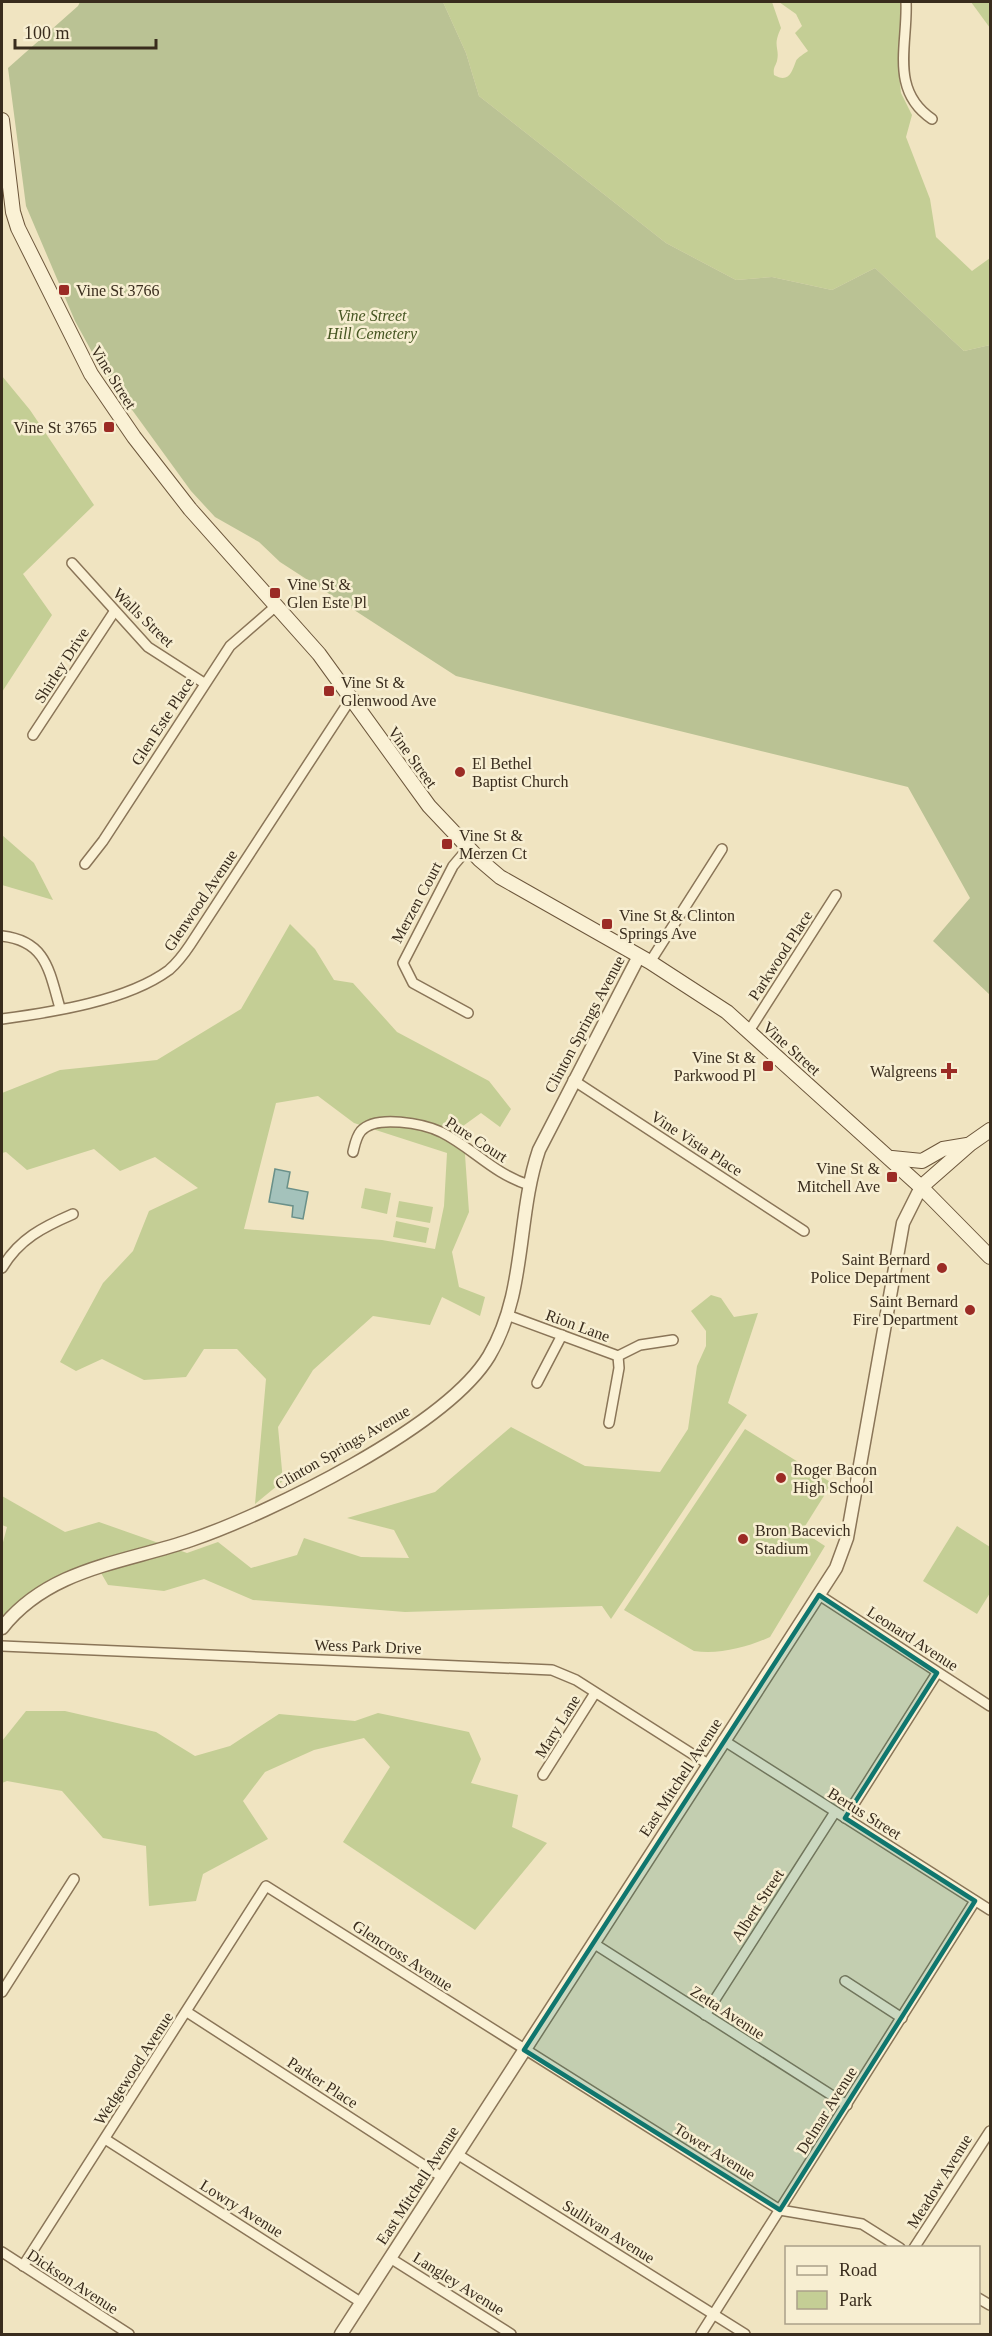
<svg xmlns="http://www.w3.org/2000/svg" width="992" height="2336" font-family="Georgia,serif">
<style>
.green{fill:#c4ce95;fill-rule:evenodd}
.cemetery{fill:#bac294}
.water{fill:#a4c2bb;stroke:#6a9089;stroke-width:1.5}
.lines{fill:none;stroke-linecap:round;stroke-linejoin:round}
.minor-casing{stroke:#8a7558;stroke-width:12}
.tertiary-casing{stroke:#8a7558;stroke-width:15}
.secondary-casing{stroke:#6c563b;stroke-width:16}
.minor{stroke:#faf1d5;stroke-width:9}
.tertiary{stroke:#faf1d5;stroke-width:12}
.secondary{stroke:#faf1d5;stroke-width:14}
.marked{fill:#0f766e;fill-opacity:0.2;stroke:#0f766e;stroke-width:4.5;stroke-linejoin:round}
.poi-dot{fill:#9b2b25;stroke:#f7eed1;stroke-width:2}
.labels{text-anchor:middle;stroke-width:5;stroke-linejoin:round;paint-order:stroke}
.poi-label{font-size:16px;fill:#392c1d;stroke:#f7eed1;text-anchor:start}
.park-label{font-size:16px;font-style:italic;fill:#465622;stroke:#f7eed1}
.street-label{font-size:16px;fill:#392c1d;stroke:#f7eed1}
</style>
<rect width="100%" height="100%" fill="#f0e4c1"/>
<g class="green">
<path d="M443 2H772L781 28C772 47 780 47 777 61 775 67 773 68 774 75 789 84 792 71 796 61 797 58 805 53 808 51L795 33 802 26 796 14 779 2H903L898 64 901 93 912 115 906 137 930 199 936 237 972 271 990 258V345L964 351 875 268 832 290 772 277 736 280 666 243 479 96 466 53Z"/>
<path d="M971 2H990V28Z"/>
<path d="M2 376 30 410 94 505 23 574 52 615 2 692Z"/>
<path d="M2 835 34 863 53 900 2 885Z"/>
<path d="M290 924 315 949 334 980 353 983 397 1032 489 1081 511 1109 500 1127 481 1113 463 1126 469 1212 452 1252 459 1287 485 1297 480 1316 442 1297 430 1325 373 1316 313 1370 278 1427 283 1481 255 1504 266 1379 237 1349H204L186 1377 144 1380 102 1359 76 1371 60 1362 103 1283 133 1251 149 1211 198 1188 155 1157 120 1171 94 1149 27 1170 6 1152 2 1153V1093L60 1070 157 1060 241 1009ZM318 1096 354 1123 447 1153 444 1206 435 1249 382 1240 244 1229 276 1103Z"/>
<path d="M365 1188 391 1193 387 1214 361 1208Z"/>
<path d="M399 1201 433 1207 430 1223 396 1217Z"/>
<path d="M396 1221 429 1228 426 1243 393 1237Z"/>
<path d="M711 1295 721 1298 734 1317 758 1313 728 1403 747 1415 611 1619 602 1606 405 1612 253 1600 204 1579 164 1591 108 1585 97 1566 68 1577 2 1628V1546L7 1527 2 1525V1496L65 1532 99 1522 187 1553 218 1542 251 1568 297 1555 304 1538 361 1557 409 1558 394 1530 347 1518 435 1492 511 1427 585 1466 660 1472 688 1429 697 1366 706 1346V1331L691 1311Z"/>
<path d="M745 1429 832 1483 802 1531 825 1546 770 1637C748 1647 719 1655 694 1651L624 1610Z"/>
<path d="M957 1526 990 1547V1593L977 1614 923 1581Z"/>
<path d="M26 1711H65L156 1732 195 1756 230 1746 279 1714 355 1721 378 1713 469 1732 481 1759 471 1783 518 1795 512 1827 547 1843 475 1930 343 1842 390 1767 364 1738 314 1750 265 1772 243 1801 268 1839 203 1874 196 1901 149 1906 146 1846 103 1838 62 1791 7 1781 2 1783V1741Z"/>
</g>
<path class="cemetery" d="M80 2H443L466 53 479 96 666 243 736 280 772 277 832 290 875 268 964 351 990 345V995L933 941 970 898 908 787 456 676 280 562 259 542 215 517 191 491 98 363 75 321 26 206 8 68 78 6Z"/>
<path class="water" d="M275 1169 290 1172 287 1188 308 1192 303 1219 292 1217 293 1206 269 1202Z"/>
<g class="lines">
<defs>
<g id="minor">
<path d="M906 2C908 44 889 90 932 119"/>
<path d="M72 563 148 647 204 683"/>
<path d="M33 735 114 612"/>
<path d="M85 864 103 841 230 646 276 606"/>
<path d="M2 936C46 941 49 970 60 1008"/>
<path d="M650 962 722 849"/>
<path d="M468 1013 413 983 403 963 453 866 469 847"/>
<path d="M2 1019C53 1012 127 1001 169 970 177 963 184 954 190 945L350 700"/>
<path d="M749 1031 836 895"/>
<path d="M573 1080 804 1231"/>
<path d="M353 1152C355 1144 356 1137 361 1131 376 1114 424 1124 441 1132 473 1148 492 1173 529 1185"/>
<path d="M2 1268C19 1239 43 1227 73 1214"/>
<path d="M507 1315 618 1356 640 1345 673 1340"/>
<path d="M537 1383 562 1335"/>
<path d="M609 1423 619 1368 618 1356"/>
<path d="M819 1595 990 1706"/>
<path d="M2 1646 552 1670 576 1680 708 1764"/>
<path d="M723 1740 990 1910"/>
<path d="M543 1775 595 1693"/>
<path d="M845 1818 937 1673"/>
<path d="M593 1943 847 2105"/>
<path d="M845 1981 902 2018"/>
<path d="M2 1992 74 1879"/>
<path d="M187 2012 442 2177"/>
<path d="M705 2015 835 1812"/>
<path d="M105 2139 362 2303"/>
<path d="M457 2154 745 2334"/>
<path d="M914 2248 990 2131"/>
<path d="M2 2252 129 2334"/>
<path d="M390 2258 511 2334"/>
<path d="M23 2266 266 1886 780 2210 862 2224 900 2248"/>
<path d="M978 2298 990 2305"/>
<path d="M701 2334 975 1901"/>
</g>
<g id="tertiary">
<path d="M2 1628C49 1568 124 1563 191 1540 270 1513 446 1427 489 1356 527 1292 516 1218 539 1150L639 956"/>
<path d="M341 2334 836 1568 847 1538 903 1223 921 1187"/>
</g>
<g id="secondary">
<path d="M2 120 13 212 18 228 91 374 134 437 190 509 319 654 429 806 480 860 500 877 650 962 727 1012 921 1187 990 1257"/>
<path d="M892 1158 922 1161 943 1149 967 1145"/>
<path d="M921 1187 970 1144 990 1130"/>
</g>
</defs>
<use href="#minor" class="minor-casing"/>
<use href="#tertiary" class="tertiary-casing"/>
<use href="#secondary" class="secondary-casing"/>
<use href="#minor" class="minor"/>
<use href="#tertiary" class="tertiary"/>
<use href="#secondary" class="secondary"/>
</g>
<path class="marked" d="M819 1595 937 1673 845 1818 975 1901 780 2210 524 2050Z"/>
<g class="poi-dot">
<rect x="58" y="284" width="12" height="12" rx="3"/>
<rect x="103" y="421" width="12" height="12" rx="3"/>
<rect x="269" y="587" width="12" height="12" rx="3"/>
<rect x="323" y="685" width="12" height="12" rx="3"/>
<circle cx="460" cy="772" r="6"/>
<rect x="441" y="838" width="12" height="12" rx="3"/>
<rect x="601" y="918" width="12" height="12" rx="3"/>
<rect x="762" y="1060" width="12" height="12" rx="3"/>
<path d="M946 1062h6v6h6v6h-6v6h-6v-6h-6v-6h6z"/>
<rect x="886" y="1171" width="12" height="12" rx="3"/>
<circle cx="942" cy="1268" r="6"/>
<circle cx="970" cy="1310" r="6"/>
<circle cx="781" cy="1478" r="6"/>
<circle cx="743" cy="1539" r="6"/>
</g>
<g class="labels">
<g class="poi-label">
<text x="76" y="296">Vine St 3766</text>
<text x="97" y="433" text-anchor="end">Vine St 3765</text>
<text x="287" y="590">Vine St &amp;<tspan x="287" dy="18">Glen Este Pl</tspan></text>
<text x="341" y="688">Vine St &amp;<tspan x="341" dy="18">Glenwood Ave</tspan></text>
<text x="472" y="769">El Bethel<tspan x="472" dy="18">Baptist Church</tspan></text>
<text x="459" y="841">Vine St &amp;<tspan x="459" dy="18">Merzen Ct</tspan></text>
<text x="619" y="921">Vine St &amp; Clinton<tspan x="619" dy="18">Springs Ave</tspan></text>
<text x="756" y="1063" text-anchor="end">Vine St &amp;<tspan x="756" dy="18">Parkwood Pl</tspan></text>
<text x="937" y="1077" text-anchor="end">Walgreens</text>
<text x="880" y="1174" text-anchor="end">Vine St &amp;<tspan x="880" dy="18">Mitchell Ave</tspan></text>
<text x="930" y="1265" text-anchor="end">Saint Bernard<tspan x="930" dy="18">Police Department</tspan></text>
<text x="958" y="1307" text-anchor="end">Saint Bernard<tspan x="958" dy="18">Fire Department</tspan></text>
<text x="793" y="1475">Roger Bacon<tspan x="793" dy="18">High School</tspan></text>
<text x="755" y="1536">Bron Bacevich<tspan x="755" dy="18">Stadium</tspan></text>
</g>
<g class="park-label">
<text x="372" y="321">Vine Street<tspan x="372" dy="18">Hill Cemetery</tspan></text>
</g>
<g class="street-label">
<text transform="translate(114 377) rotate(58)" y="6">Vine Street</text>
<text transform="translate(144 617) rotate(44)" y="6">Walls Street</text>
<text transform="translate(61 665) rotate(-57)" y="6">Shirley Drive</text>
<text transform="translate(162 721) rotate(-57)" y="6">Glen Este Place</text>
<text transform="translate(413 757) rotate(54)" y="6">Vine Street</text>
<text transform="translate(200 900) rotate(-56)" y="6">Glenwood Avenue</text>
<text transform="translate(416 902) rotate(-62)" y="6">Merzen Court</text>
<text transform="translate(780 955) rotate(-57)" y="6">Parkwood Place</text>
<text transform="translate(584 1024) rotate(-62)" y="6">Clinton Springs Avenue</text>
<text transform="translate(792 1048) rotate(42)" y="6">Vine Street</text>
<text transform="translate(477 1139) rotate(33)" y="6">Pure Court</text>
<text transform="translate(697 1143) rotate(33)" y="6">Vine Vista Place</text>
<text transform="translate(578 1325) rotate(20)" y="6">Rion Lane</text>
<text transform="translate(342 1447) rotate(-30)" y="6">Clinton Springs Avenue</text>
<text transform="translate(913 1638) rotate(33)" y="6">Leonard Avenue</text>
<text transform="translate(368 1646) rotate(2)" y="6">Wess Park Drive</text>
<text transform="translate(557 1726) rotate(-58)" y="6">Mary Lane</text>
<text transform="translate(680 1777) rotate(-57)" y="6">East Mitchell Avenue</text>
<text transform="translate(865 1813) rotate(32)" y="6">Bertus Street</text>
<text transform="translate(757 1905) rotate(-57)" y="6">Albert Street</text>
<text transform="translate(403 1955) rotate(33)" y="6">Glencross Avenue</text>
<text transform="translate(728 2012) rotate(33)" y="6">Zetta Avenue</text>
<text transform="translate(133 2068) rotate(-57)" y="6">Wedgewood Avenue</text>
<text transform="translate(323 2082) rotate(33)" y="6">Parker Place</text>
<text transform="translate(826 2110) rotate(-58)" y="6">Delmar Avenue</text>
<text transform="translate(715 2151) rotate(32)" y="6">Tower Avenue</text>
<text transform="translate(939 2181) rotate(-58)" y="6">Meadow Avenue</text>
<text transform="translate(417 2185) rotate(-57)" y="6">East Mitchell Avenue</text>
<text transform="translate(242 2208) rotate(32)" y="6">Lowry Avenue</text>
<text transform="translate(609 2231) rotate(32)" y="6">Sullivan Avenue</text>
<text transform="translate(73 2281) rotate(33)" y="6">Dickson Avenue</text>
<text transform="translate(459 2283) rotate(32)" y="6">Langley Avenue</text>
</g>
</g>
<rect width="992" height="2336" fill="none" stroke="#392c1d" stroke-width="6"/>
<rect x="785" y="2246" width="195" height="78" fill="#f7eed1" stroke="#aba089" stroke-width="1.5"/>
<rect x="797" y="2266" width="30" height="9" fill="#faf1d5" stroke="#aba089" stroke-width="1.5"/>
<text x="839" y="2276" font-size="18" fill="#392c1d">Road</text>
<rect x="797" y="2291" width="30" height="18" fill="#c4ce95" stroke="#aba089" stroke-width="1.5"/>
<text x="839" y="2306" font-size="18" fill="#392c1d">Park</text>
<path d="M15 39v9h141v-9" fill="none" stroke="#392c1d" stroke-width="3"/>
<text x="24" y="39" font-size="18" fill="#392c1d" stroke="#f7eed1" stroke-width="4.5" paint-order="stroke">100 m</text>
</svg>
